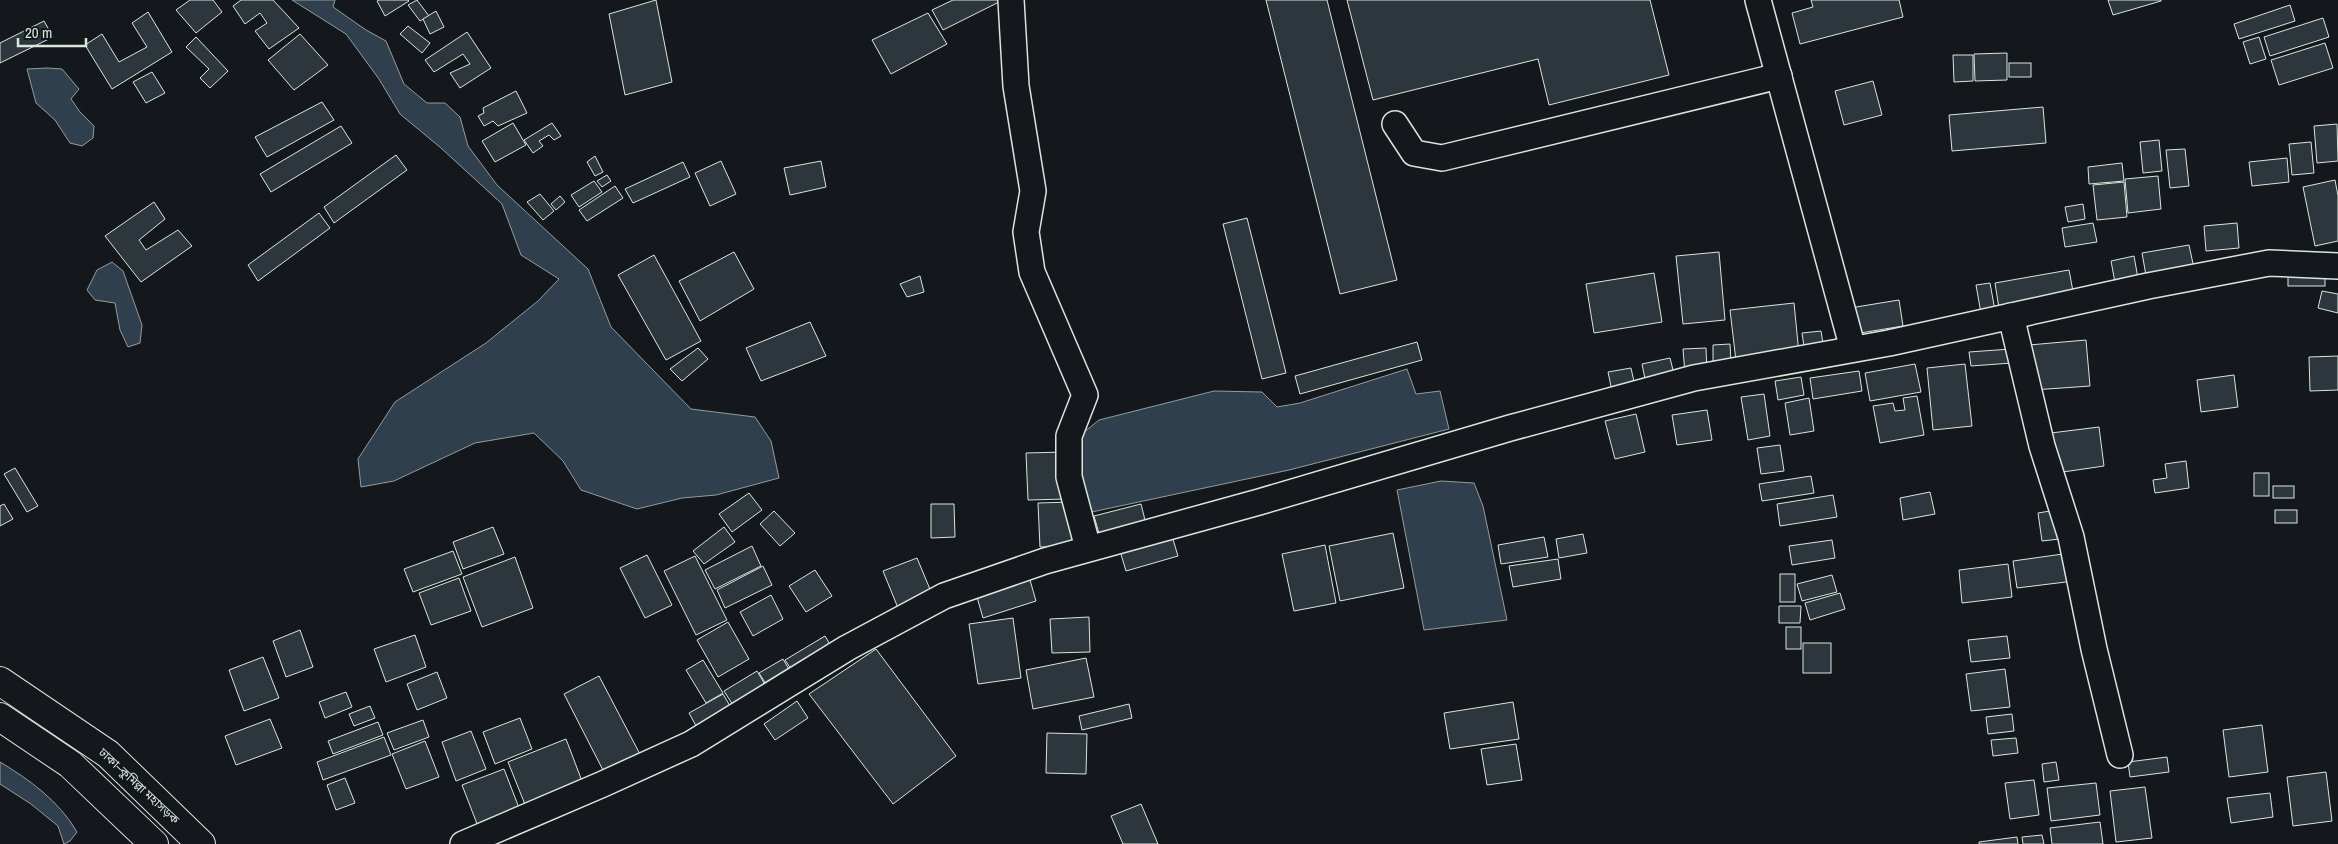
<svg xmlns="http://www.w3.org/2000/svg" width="2338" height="844" font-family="'Archivo Narrow','Noto Sans Bengali',sans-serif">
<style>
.water{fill:#2f3f4d;stroke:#939e99}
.building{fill:#2c363c;stroke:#d8e6dc}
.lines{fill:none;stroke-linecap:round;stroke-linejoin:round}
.minor-casing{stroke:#d8e6dc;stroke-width:28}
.highway-casing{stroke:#d8e6dc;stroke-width:30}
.minor{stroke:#14181c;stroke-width:25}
.highway{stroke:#14181c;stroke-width:28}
.labels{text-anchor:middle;stroke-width:4;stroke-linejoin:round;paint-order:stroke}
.street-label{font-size:12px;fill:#d8e6dc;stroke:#14181c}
</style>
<rect width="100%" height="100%" fill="#14181c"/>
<g class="water">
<path d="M292 0H335L333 7 366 30 386 41 404 84 427 103H445L460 117 468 146 497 185 588 269 611 327 691 409 755 417 771 441 779 478 716 495 682 498 637 509 581 490 563 461 534 433 475 443 394 481 361 487 358 459 395 402 486 343 538 301 559 279 521 255 502 204 441 148 400 114 379 79 346 34Z"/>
<path d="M47 68 62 69 79 89 71 99 80 112 94 126 93 138 82 146 70 143 55 120 36 103 27 69Z"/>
<path d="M112 262 123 271 142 325 140 343 128 347 120 330 115 303 95 300 87 290 97 270Z"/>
<path d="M1407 369 1416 394 1440 391 1449 429 1289 470 1087 513 1080 474 1078 437 1099 420 1214 391 1262 392 1277 407 1300 403Z"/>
<path d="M1441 481 1474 483 1483 506 1507 620 1424 630 1397 490Z"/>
<path d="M0 762C30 780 59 801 77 832L70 841 64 844 58 826 31 804 0 784Z"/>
</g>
<g class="building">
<path d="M190 0H213L222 12 196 33 176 10Z"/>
<path d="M241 0H273L299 28 269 49 255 31 267 23 260 13 245 24 233 6Z"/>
<path d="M379 0H408L409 1 385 16 377 1Z"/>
<path d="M417 0 429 16 420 21 408 5Z"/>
<path d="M656 0 672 82 625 95 609 14Z"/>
<path d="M953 0H1003L943 30 932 10Z"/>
<path d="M1266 0H1327L1397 280 1340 294Z"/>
<path d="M1347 0H1650L1669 75 1549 105 1538 59 1373 100Z"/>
<path d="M1811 0H1899L1903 17 1800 44 1792 13 1813 7Z"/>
<path d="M2108 0H2161V1L2113 15Z"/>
<path d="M2290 5 2295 21 2239 39 2234 24Z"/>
<path d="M436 11 444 27 430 34 423 19Z"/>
<path d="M148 12 172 52 112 89 85 45 102 34 119 62 147 47 132 23Z"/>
<path d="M928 13 947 44 891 74 872 40Z"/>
<path d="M2323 18 2329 37 2270 56 2264 37Z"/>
<path d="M44 21 53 37 0 63V43Z"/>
<path d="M408 26 430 43 422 53 400 34Z"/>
<path d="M467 32 491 68 460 88 450 73 470 64 463 54 434 72 425 60Z"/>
<path d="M300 34 328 65 294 90 268 60Z"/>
<path d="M196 37 228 71 210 88 200 78 209 69 186 47Z"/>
<path d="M2259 37 2266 59 2250 64 2243 42Z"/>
<path d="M2325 43 2333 68 2279 85 2271 60Z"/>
<path d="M2007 53V80L1975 81 1974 54Z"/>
<path d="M1953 55H1973V81L1954 82Z"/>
<rect x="2009" y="63" width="22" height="14"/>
<path d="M152 72 165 93 146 103 133 82Z"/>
<path d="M1873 81 1882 115 1844 125 1835 91Z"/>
<path d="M516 91 527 113 498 126 493 121 484 126 478 116 484 113 483 108Z"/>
<path d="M322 102 334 120 267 157 255 137Z"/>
<path d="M2043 107 2046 143 1952 151 1949 115Z"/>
<path d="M513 123 526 145 495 162 482 141Z"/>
<path d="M552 123 561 136 554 140 549 135 539 141 543 146 533 153 524 140Z"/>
<path d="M2337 124 2338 161 2317 163 2314 126Z"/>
<path d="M341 126 352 143 271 192 260 174Z"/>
<path d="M2159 140 2162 171 2143 173 2140 142Z"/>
<path d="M2311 142 2314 173 2292 175 2289 144Z"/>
<path d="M2185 149 2189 186 2170 188 2166 150Z"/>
<path d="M396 155 407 170 334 223 324 207Z"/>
<path d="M595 156 603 172 595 176 587 162Z"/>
<path d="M2287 158 2289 182 2252 186 2249 162Z"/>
<path d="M721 161 736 194 710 206 695 173Z"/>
<path d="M821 161 826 187 790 195 784 168Z"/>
<path d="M683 162 690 177 633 203 625 189Z"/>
<path d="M2122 163 2124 181 2089 184 2088 167Z"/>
<path d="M607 175 611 181 602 187 597 181Z"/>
<path d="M2158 176 2161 209 2128 213 2125 179Z"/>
<path d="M2335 180 2338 196V241L2315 246 2303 187Z"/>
<path d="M594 181 602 192 579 207 571 195Z"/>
<path d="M2124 182 2127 217 2097 220 2093 185Z"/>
<path d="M615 186 623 198 587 221 579 210Z"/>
<path d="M540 194 554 211 543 220 527 202Z"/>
<path d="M560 196 565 202 556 210 551 204Z"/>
<path d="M154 202 165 219 139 240 146 250 178 230 192 246 141 282 105 236Z"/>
<path d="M2083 204 2085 219 2068 222 2065 207Z"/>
<path d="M319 213 330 228 258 281 248 265Z"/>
<path d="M1247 218 1286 373 1262 379 1223 224Z"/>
<path d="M2093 223 2097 242 2065 247 2062 228Z"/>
<path d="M2237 223 2239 248 2206 251 2204 226Z"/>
<path d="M2189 245 2195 273 2147 281 2142 253Z"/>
<path d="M734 252 754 289 700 321 679 281Z"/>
<path d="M1719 252 1725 320 1683 324 1676 256Z"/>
<path d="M654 255 701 341 666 360 618 275Z"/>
<path d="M2134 256 2139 284 2116 288 2111 261Z"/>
<rect x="2288" y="268" width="37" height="18"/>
<path d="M2069 270 2075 302 2000 315 1995 283Z"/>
<path d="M1654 273 1662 322 1594 333 1586 284Z"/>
<path d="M920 276 924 292 907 297 900 284Z"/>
<path d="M1990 283 1996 316 1982 319 1976 285Z"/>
<path d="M2322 291 2338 294V313L2318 308Z"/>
<path d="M1899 300 1903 326 1854 334 1850 308Z"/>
<path d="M1794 303 1799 354 1736 361 1730 310Z"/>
<path d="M810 322 826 356 761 381 746 348Z"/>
<path d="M1821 331 1824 350 1805 353 1802 333Z"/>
<path d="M2086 340 2090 386 2033 390 2029 345Z"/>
<path d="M1417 342 1422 360 1300 394 1295 376Z"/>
<path d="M1730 344 1731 362H1713V345Z"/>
<path d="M698 348 708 359 682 381 670 369Z"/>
<path d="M1706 348 1707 373 1685 374 1683 349Z"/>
<path d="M2011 349 2012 363 1971 366 1969 352Z"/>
<path d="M2338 356V390L2310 391 2309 357Z"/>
<path d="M1670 358 1675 378 1646 384 1642 364Z"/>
<path d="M1915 364 1921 392 1870 401 1865 373Z"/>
<path d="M1965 364 1972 426 1933 430 1927 368Z"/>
<path d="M1631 368 1636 391 1613 396 1608 372Z"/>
<path d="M1859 371 1862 391 1813 399 1810 378Z"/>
<path d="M2234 375 2238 407 2201 412 2197 380Z"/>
<path d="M1801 377 1804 395 1778 400 1775 381Z"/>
<path d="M1764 394 1770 436 1748 440 1741 397Z"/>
<path d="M1917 396 1924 435 1880 443 1873 406 1893 403 1895 411 1905 410 1903 398Z"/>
<path d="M1809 398 1814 431 1790 435 1785 403Z"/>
<path d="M1707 410 1712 440 1677 445 1672 415Z"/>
<path d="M1636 414 1645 452 1615 459 1605 421Z"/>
<path d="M2099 427 2104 466 2056 473 2051 433Z"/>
<path d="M1780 445 1784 471 1761 474 1757 448Z"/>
<path d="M1065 452 1066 499 1028 500 1026 453Z"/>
<path d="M2186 461 2189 488 2155 493 2153 480 2167 478 2165 464Z"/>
<path d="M15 468 38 506 27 512 4 474Z"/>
<rect x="2254" y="473" width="15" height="23"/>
<path d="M1811 476 1814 493 1762 501 1759 484Z"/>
<rect x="2273" y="486" width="21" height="12"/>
<path d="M1930 492 1935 514 1903 520 1900 498Z"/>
<path d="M749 493 762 510 732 532 719 514Z"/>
<path d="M1833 495 1837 517 1780 526 1777 504Z"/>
<path d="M1072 502 1073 546 1040 547 1038 503Z"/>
<path d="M4 504 13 519 0 526V506Z"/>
<path d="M931 504H954L955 537 931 538Z"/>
<path d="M1141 504 1147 528 1101 540 1094 516Z"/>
<path d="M2056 510 2060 539 2042 541 2038 513Z"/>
<rect x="2275" y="510" width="22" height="13"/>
<path d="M774 511 795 533 780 546 760 524Z"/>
<path d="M493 527 504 554 463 569 453 542Z"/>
<path d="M724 527 735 542 704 564 693 551Z"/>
<path d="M1393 533 1404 588 1340 601 1329 546Z"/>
<path d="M1583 534 1587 553 1559 558 1556 539Z"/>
<path d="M1172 536 1178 556 1126 571 1120 551Z"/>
<path d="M1544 537 1548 557 1501 564 1498 545Z"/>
<path d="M1832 540 1835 558 1792 565 1789 546Z"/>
<path d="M1325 545 1336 603 1294 611 1282 554Z"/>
<path d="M752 546 761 566 715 589 705 570Z"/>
<path d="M453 551 462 574 413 592 404 569Z"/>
<path d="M2070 553 2074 581 2017 588 2013 561Z"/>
<path d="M647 555 672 605 645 618 620 568Z"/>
<path d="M695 556 727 620 696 635 664 571Z"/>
<path d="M515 557 533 608 482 627 463 577Z"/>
<path d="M917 558 932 594 898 608 883 571Z"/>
<path d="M1558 559 1561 579 1513 587 1509 566Z"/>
<path d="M2008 564 2012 597 1962 603 1959 570Z"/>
<path d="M763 566 772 585 725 608 717 590Z"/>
<path d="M815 570 832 596 806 612 789 586Z"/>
<rect x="1780" y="574" width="15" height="28"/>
<path d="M1832 575 1837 592 1802 601 1797 584Z"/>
<path d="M459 578 471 611 431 625 419 593Z"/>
<path d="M1030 580 1036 601 983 618 977 597Z"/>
<path d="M1840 593 1845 609 1810 620 1805 603Z"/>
<path d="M771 595 783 619 753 636 740 612Z"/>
<path d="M1779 606H1801L1800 623H1779Z"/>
<path d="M1089 617 1090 652 1052 653 1050 619Z"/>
<path d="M1013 618 1021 678 978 684 969 624Z"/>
<path d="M728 622 749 659 718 677 697 640Z"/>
<rect x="1786" y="627" width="15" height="22"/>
<path d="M300 630 313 667 286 677 273 641Z"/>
<path d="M415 635 426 667 386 682 374 649Z"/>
<path d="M825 636 834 651 795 675 785 660Z"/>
<path d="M2007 636 2010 658 1971 662 1968 640Z"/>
<rect x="1803" y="643" width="28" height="30"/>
<path d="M876 649 956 756 893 804 809 694Z"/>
<path d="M263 657 279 698 244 711 229 670Z"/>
<path d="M1086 658 1094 697 1033 709 1026 670Z"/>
<path d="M783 659 794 678 771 692 759 673Z"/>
<path d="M703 660 723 693 706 703 686 670Z"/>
<path d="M2005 669 2010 707 1971 711 1966 674Z"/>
<path d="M757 671 770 693 738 713 724 691Z"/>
<path d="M437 672 447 698 417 710 407 684Z"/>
<path d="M599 676 642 758 606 776 564 694Z"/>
<path d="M346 692 352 707 325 718 319 702Z"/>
<path d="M723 694 736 716 701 735 689 713Z"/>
<path d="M797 701 808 718 775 740 764 724Z"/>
<path d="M1513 702 1519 739 1450 749 1444 713Z"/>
<path d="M1129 704 1132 718 1082 730 1079 716Z"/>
<path d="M370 706 375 718 354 726 349 714Z"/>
<path d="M2012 714 2014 731 1988 734 1986 717Z"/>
<path d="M520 718 532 749 495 764 483 732Z"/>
<path d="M270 719 282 748 236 765 225 736Z"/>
<path d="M423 720 429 737 394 750 387 733Z"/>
<path d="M378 722 383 735 333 754 328 741Z"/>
<path d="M2262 725 2268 772 2229 777 2223 730Z"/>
<path d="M471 731 486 769 456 781 442 742Z"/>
<path d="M1047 733 1087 734 1086 774 1046 773Z"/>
<path d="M384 737 391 755 323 780 317 762Z"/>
<path d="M2016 738 2018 753 1993 756 1991 740Z"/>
<path d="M566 739 585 789 528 812 508 762Z"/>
<path d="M425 741 439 777 406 789 392 754Z"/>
<path d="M1516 744 1522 780 1487 785 1481 749Z"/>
<path d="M2167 757 2169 772 2130 777 2128 762Z"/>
<path d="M2056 762 2059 780 2044 782 2042 764Z"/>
<path d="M504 769 521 813 479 829 462 785Z"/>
<path d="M2326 772 2332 821 2293 826 2287 777Z"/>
<path d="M345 778 355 803 336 810 327 785Z"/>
<path d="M2034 780 2039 815 2010 819 2005 783Z"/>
<path d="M2096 783 2100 815 2051 821 2047 788Z"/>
<path d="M2145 787 2152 838 2116 842 2110 791Z"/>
<path d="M2270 793 2273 817 2231 823 2227 798Z"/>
<path d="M1141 804 1158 844H1123L1111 816Z"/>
<path d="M2100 822 2103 844H2052L2050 828Z"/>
<path d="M2042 835 2044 844H2023L2022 837Z"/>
<path d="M2017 837 2018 844H1979V842Z"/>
</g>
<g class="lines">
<defs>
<g id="minor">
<path d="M1011 0 1016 86 1033 191 1026 232 1032 272 1085 395 1069 436V477L1088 548"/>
<path d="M1758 0 1853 349"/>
<path d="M1395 124 1414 153 1442 158 1779 76"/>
<path d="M2011 316 2042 446 2071 537 2094 649 2120 755"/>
<path d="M463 844 603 784 691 744 847 648 944 596 1045 561 1259 502 1510 428 1694 378 1889 343 2148 286 2269 263 2338 266"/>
</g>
<g id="highway">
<path d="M0 681 108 754 201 844"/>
<path d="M0 717 70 764 154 844"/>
</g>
</defs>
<use href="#minor" class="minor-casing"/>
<use href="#highway" class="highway-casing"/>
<use href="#minor" class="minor"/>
<use href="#highway" class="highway"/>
</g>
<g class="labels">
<g class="street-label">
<text transform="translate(139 786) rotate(43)" y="4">ঢাকা–কুমিল্লা মহাসড়ক</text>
</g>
</g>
<path d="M18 38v8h68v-8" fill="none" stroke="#d8e6dc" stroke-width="2.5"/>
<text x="25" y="38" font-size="15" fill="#d8e6dc" stroke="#14181c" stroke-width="4" paint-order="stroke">20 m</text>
</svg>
